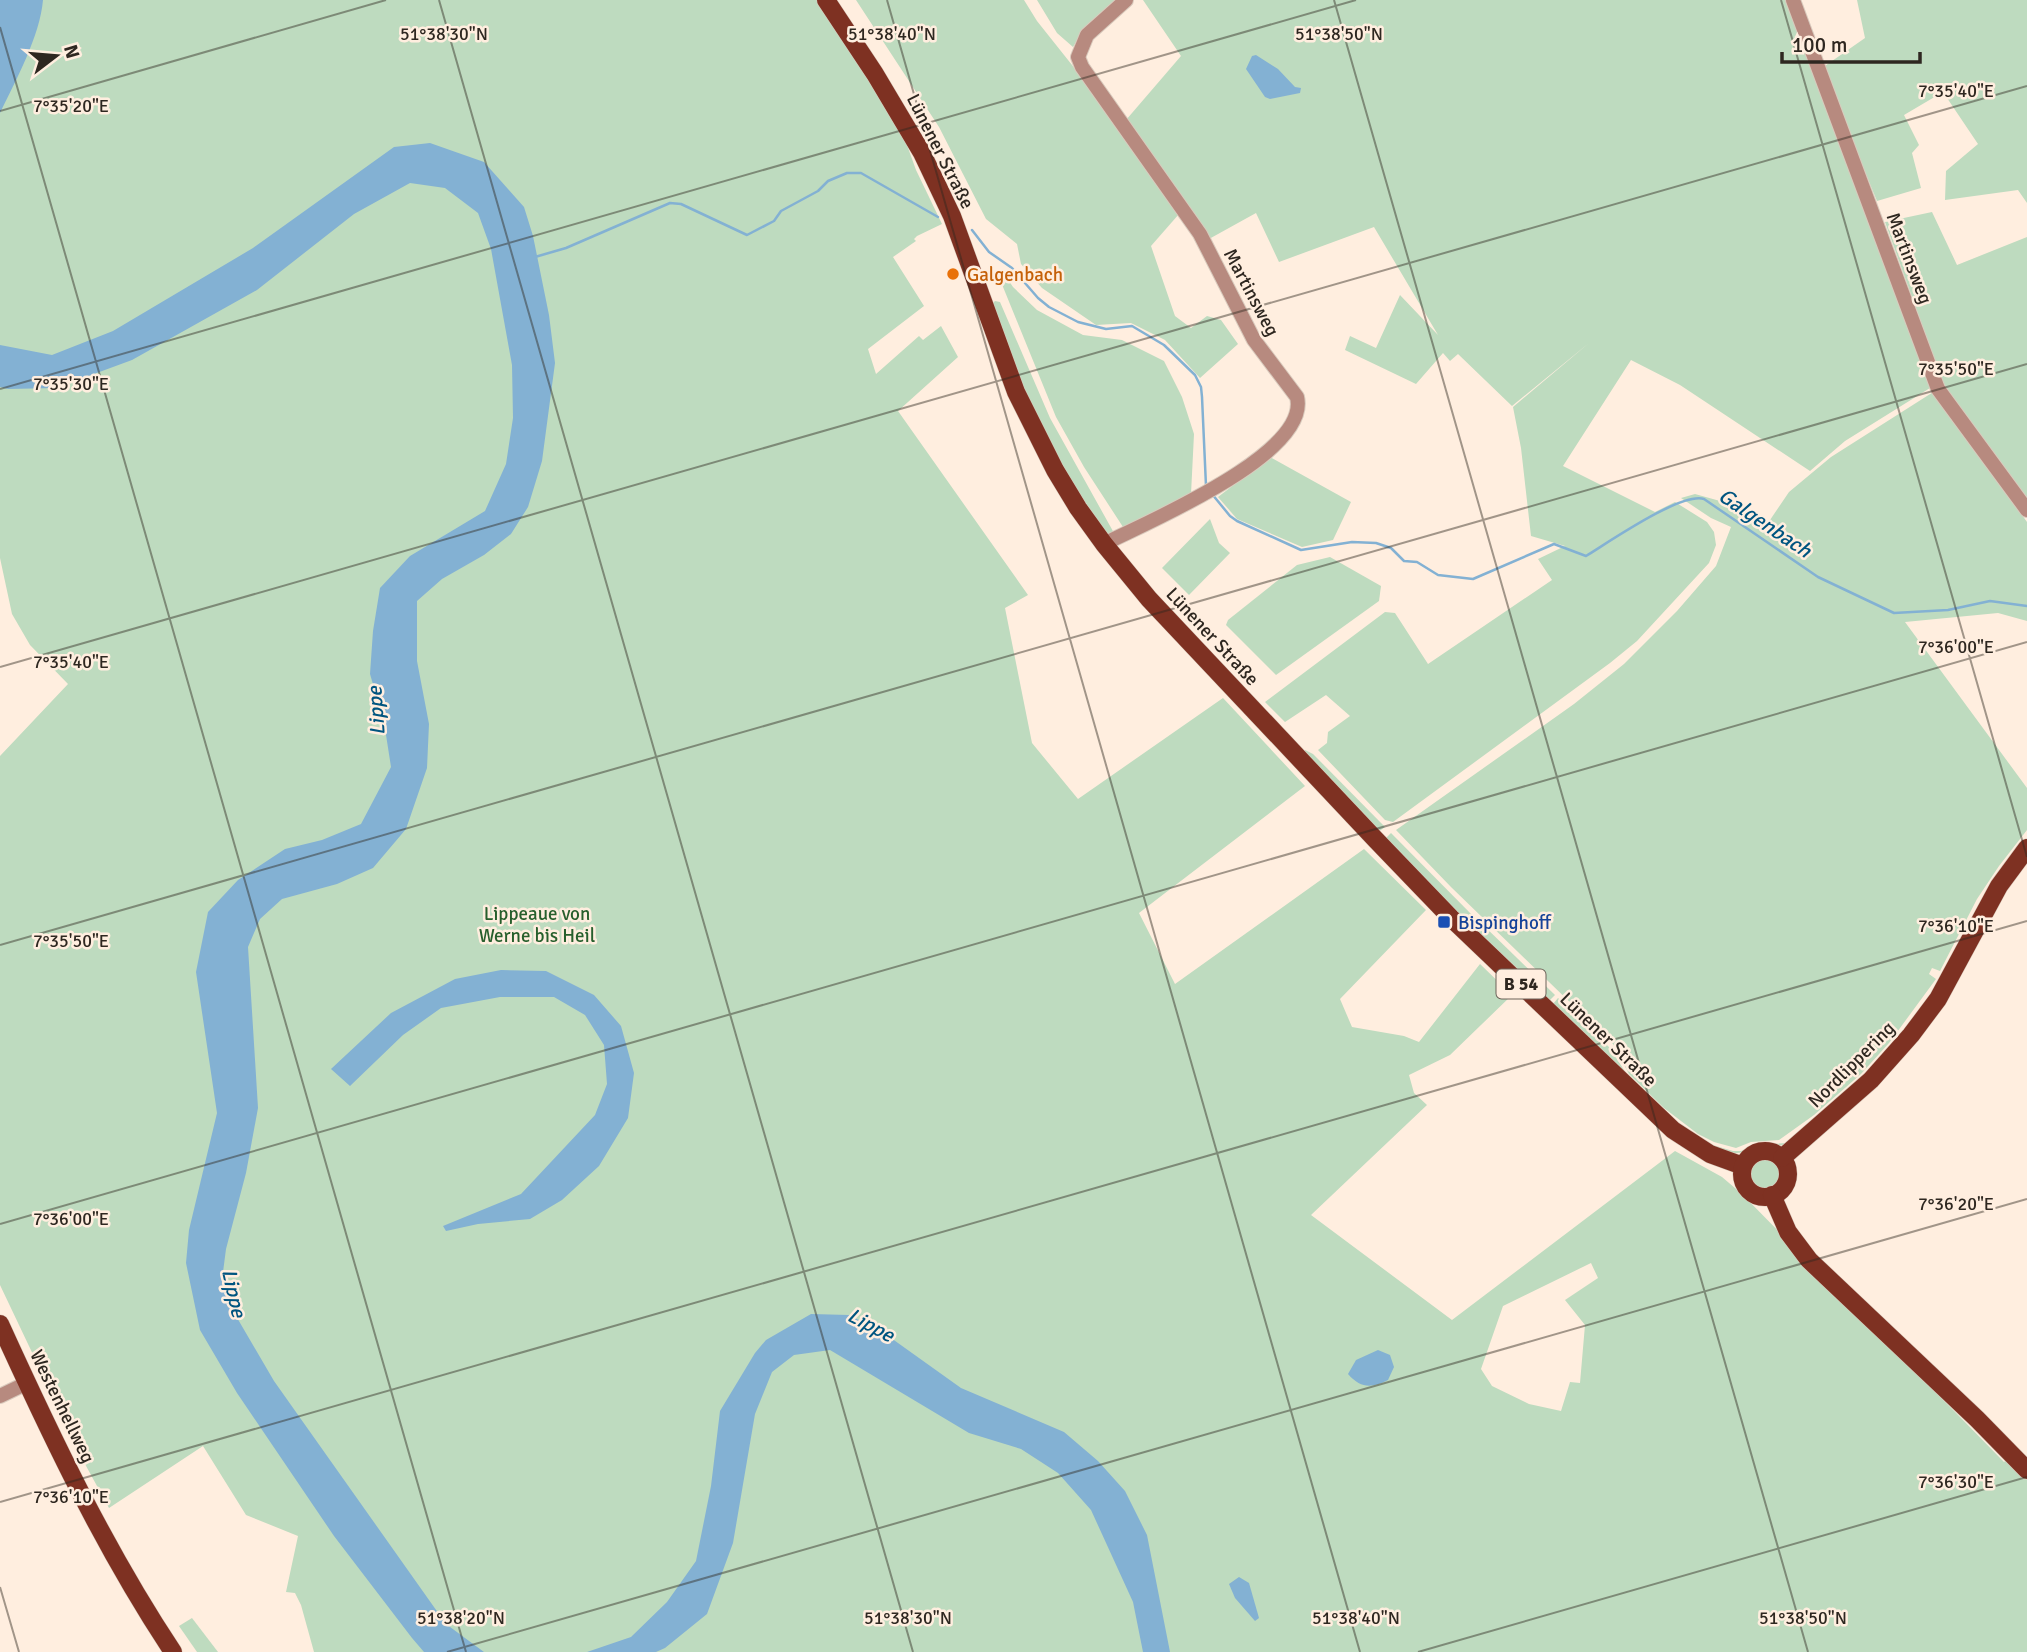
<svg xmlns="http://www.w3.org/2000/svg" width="2027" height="1652" font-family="Signika,sans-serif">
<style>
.green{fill:#bedbbf;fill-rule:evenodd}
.water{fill:#83b1d3}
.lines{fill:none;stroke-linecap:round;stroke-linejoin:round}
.stream{stroke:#83b1d3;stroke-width:2.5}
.minor-casing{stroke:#d9cabd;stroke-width:16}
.major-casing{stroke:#d9cabd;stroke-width:19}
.minor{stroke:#b78a7f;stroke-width:14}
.major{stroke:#7e3122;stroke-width:18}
.ticks{fill:none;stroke:#2e2720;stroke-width:2;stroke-opacity:0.45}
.food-dot{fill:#e8710a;stroke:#ffeedf;stroke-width:2.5}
.transit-dot{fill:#1a4fb4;stroke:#ffeedf;stroke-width:2.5}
.labels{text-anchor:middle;stroke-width:5;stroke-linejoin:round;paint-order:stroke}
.shield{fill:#ffeedf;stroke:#6d6359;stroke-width:2}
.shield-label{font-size:18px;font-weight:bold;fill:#2e2720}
.street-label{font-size:19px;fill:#2e2720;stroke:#ffeedf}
.food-label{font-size:19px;fill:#c56008;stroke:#ffeedf;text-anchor:start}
.park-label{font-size:19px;fill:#275f2c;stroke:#ffeedf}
.transit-label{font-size:19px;fill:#164399;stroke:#ffeedf;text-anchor:start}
.water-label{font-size:21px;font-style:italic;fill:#005580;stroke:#ffeedf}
.ticks-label{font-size:18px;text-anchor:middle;fill:#2e2720;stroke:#ffeedf;stroke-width:5;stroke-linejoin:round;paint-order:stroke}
</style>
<rect width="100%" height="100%" fill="#ffeedf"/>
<g class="green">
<path d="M0 0H817L898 120 916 170 942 224 917 236 914 239 916 241 893 257 924 306 868 349 876 374 919 336 923 340 941 326 958 357 898 411 1028 595 1005 608 1032 743 1078 799 1223 698 1305 786 1139 913 1175 984 1364 849 1426 910 1340 999 1352 1027 1404 1036 1419 1042 1480 964 1512 995 1450 1055 1409 1075 1414 1093 1427 1105 1311 1215 1452 1320 1675 1151 1722 1177 1742 1194 2004 1462 2008 1459 2027 1477V1652H314L301 1605 295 1593 286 1592 298 1536 246 1515 203 1446 109 1508 85 1464 0 1285V756L68 684 30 645 12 614 0 558ZM1591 1263 1598 1278 1565 1300 1585 1325 1580 1383 1570 1382 1561 1411 1529 1404 1492 1386 1481 1369 1503 1306Z"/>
<path d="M856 0H1024L1037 21 1072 65 1179 214 1151 246 1175 316 1191 328 1207 316 1221 320 1238 344 1200 378 1165 340 1131 323 1096 325 1042 288 1021 264 1017 244 986 219 939 127Z"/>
<path d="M1037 0H1116L1085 27 1073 47 1057 33Z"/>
<path d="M1143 0H1786L1930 388 1845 441 1810 471 1680 385 1631 360 1563 466 1655 512 1675 502 1707 522 1714 532 1716 545 1709 563 1637 641 1610 663 1393 822 1385 820 1318 750 1327 743 1328 732 1350 716 1326 695 1285 722 1265 702 1385 612 1395 613 1428 664 1552 580 1538 559 1565 546 1531 536 1521 448 1513 407 1589 343 1512 406 1458 354 1450 361 1443 353 1416 384 1345 350 1350 336 1376 348 1400 295 1438 335 1374 227 1279 262 1256 213 1209 239 1126 120 1181 56Z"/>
<path d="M1857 0H2027V203L2018 190 1945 200 1946 171 1978 144 1943 92 1904 115 1919 145 1912 153 1921 188 1877 201 1822 68 1865 38Z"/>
<path d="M1932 212 1957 265 2027 237V502L1944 386 1885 222Z"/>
<path d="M1005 275 1013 287 1037 310 1083 335 1122 340 1164 361 1182 397 1194 434 1191 494 1123 527 1084 467 1056 417 1001 282Z"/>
<path d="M995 301 1000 302 1050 418 1114 533 1107 534 1068 477 1017 375 992 304Z"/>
<path d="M1938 389 1967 437 2027 522V621L1998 613 1905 622 2027 788V830L1999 866 1977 899 1940 971 1932 968 1929 974 1936 979 1889 1043 1861 1074 1814 1115 1779 1140 1751 1142 1736 1148 1714 1142 1698 1134 1664 1108 1629 1074 1613 1044 1451 887 1396 830 1574 704 1624 664 1677 611 1716 566 1731 527 1711 518 1681 498 1695 494 1720 501 1752 520H1770L1789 492 1831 457Z"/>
<path d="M1270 457 1351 502 1333 540 1302 547 1237 519 1218 497Z"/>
<path d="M1210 519 1219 543 1230 553 1189 595 1162 568Z"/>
<path d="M1330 557 1381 586 1379 601 1276 675 1226 625 1228 620 1297 565Z"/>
<path d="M1305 750 1313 754 1385 827 1378 832 1305 755Z"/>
<path d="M1391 833 1476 919 1471 925 1385 839Z"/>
<path d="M1479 921 1555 995 1550 1000 1474 928Z"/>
<path d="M1558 998 1610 1048 1631 1081 1673 1121 1691 1135 1709 1144 1733 1151H1741L1755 1145 1787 1143C1778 1148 1770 1145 1760 1146 1751 1147 1744 1154 1735 1153 1675 1149 1596 1045 1553 1004Z"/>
<circle cx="1764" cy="1174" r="18"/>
<path d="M192 1618 218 1652H197L179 1626Z"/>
</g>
<g class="water">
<path d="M0 0H43C40 36 16 80 0 113Z"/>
<path d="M1256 55 1278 69 1295 87 1301 88 1300 93 1270 99 1265 97 1246 69 1252 56Z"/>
<path d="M430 143 484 162 524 207 533 236 549 315 555 363 542 461 528 507 511 534 484 555 442 579 417 601V661L429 724 427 768 406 829 373 868 337 884 282 899 260 919 248 947 258 1108 246 1173 226 1249 223 1272 236 1316 274 1381 446 1624 484 1652H424L412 1638 334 1536 237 1393 200 1330 186 1263 189 1230 217 1113 196 972 208 912 238 880 285 849 322 840 361 824 391 767 384 722 370 674 373 631 380 588 410 556 485 511 506 464 513 418 512 365 491 249 478 213 445 188 410 183 354 214 257 290 132 360 56 388 8 389 0 387V345L52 355 113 331 253 248 394 147Z"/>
<path d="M501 970 546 971 594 995 621 1026 634 1073 628 1118 599 1166 562 1200 530 1219 478 1224 446 1231 443 1226 521 1194 595 1115 607 1084 604 1045 585 1015 554 997H500L441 1008 403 1035 350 1086 331 1069 391 1013 455 979Z"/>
<path d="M811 1314 849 1315 884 1333 961 1388 1064 1432 1098 1461 1125 1491 1147 1535 1170 1652H1143L1133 1602 1091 1510 1058 1473 1021 1449 969 1433 830 1350 794 1355 772 1372 755 1414 733 1543 707 1614 665 1648 656 1652H587L631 1637 667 1602 696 1561 711 1486 720 1411 755 1353 766 1340Z"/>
<path d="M1378 1350 1390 1355 1394 1367 1388 1380C1372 1388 1361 1389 1348 1374L1356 1360Z"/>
<path d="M1239 1577 1249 1583 1259 1618 1255 1621 1235 1598 1229 1584Z"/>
</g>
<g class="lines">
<g class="stream">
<path d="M972 230 989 252 1012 268 1038 298 1049 307 1078 322 1106 329 1132 326 1164 345 1195 375 1201 387 1202 397 1206 486"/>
<path d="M535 257 566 248 670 203 681 204 747 235 774 221 781 211 818 191 828 181 847 173H861L938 217"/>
<path d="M1212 494 1230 516 1237 521 1301 550 1352 542 1376 543 1391 548 1404 561 1417 562 1438 575 1473 579 1554 544 1586 556C1609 542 1681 492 1704 499L1818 577 1894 613 1948 610 1990 601 2027 606"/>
</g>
<defs>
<g id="minor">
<path d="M1793 0 1938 389 2027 510"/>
<path d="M1104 544C1145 523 1311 454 1297 397L1254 340 1200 234 1082 67 1078 57 1087 35 1126 0"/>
<path d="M0 1396 27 1383"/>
</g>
<g id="major">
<path d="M826 0 875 74 922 153 952 216 1016 392 1055 470 1078 508 1104 544 1149 599 1376 840 1451 918 1673 1130 1710 1154 1743 1166"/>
<circle cx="1765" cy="1174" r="23"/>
<path d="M1782 1158 1871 1080 1911 1035 1938 999 1999 886 2027 848"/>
<path d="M1772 1195 1788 1232 1809 1260 1977 1419 2027 1470"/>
<path d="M0 1324C51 1436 105 1550 173 1652"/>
</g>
</defs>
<use href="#minor" class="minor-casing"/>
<use href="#major" class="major-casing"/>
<use href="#minor" class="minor"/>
<use href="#major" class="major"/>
</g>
<path class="ticks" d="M439 0 913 1652M887 0 1360 1652M1334 0 1808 1652M1781 0 2027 857M0 27 466 1652M0 111 386 0M0 389 1356 0M0 667 2027 86M0 945 2027 364M0 1224 2027 642M0 1502 2027 921M0 1587 19 1652M447 1652 2027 1199M1418 1652 2027 1477"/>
<circle class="food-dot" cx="953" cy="274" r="7"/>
<rect class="transit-dot" x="1437" y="915" width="14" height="14" rx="3.5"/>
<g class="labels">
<rect class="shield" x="1496.5" y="969.5" width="49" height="29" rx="5"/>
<g class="shield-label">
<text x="1521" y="990">B 54</text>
</g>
<g class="street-label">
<text transform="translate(941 151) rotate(63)" y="7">Lünener Straße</text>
<text transform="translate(1910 258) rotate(69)" y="7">Martinsweg</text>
<text transform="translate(1252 292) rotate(62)" y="7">Martinsweg</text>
<text transform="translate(1213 636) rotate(47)" y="7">Lünener Straße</text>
<text transform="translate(1609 1039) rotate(44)" y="7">Lünener Straße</text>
<text transform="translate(1851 1064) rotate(-45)" y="7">Nordlippering</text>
<text transform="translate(63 1406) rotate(64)" y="7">Westenhellweg</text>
</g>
<g class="food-label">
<text x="967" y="281">Galgenbach</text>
</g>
<g class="park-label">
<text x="537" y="920">Lippeaue von<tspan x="537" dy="22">Werne bis Heil</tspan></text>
</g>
<g class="transit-label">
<text x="1458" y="929">Bispinghoff</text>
</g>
<g class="water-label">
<text transform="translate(1765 523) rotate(34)" y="7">Galgenbach</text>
<text transform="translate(376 711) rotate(-94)" y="7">Lippe</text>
<text transform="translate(234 1293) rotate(77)" y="7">Lippe</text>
<text transform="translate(871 1325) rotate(28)" y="7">Lippe</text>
</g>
</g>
<g class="ticks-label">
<text x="444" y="40">51°38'30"N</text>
<text x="892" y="40">51°38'40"N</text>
<text x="1339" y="40">51°38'50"N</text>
<text x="1956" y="97">7°35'40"E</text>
<text x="71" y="112">7°35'20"E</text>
<text x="1956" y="375">7°35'50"E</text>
<text x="71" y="390">7°35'30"E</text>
<text x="1956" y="653">7°36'00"E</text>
<text x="71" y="668">7°35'40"E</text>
<text x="1956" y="932">7°36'10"E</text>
<text x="71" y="947">7°35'50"E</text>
<text x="1956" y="1210">7°36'20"E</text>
<text x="71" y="1225">7°36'00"E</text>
<text x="1956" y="1488">7°36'30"E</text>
<text x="71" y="1503">7°36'10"E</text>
<text x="461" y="1624">51°38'20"N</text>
<text x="908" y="1624">51°38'30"N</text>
<text x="1356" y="1624">51°38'40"N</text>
<text x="1803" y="1624">51°38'50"N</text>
</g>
<g transform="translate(56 56) rotate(74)" stroke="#ffeedf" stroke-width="5" paint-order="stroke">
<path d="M0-5L12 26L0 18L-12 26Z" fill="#2e2720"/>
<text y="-10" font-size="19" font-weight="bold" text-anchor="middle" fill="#2e2720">N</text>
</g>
<path d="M1782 52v10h138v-10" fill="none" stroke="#2e2720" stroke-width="3.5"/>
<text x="1792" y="52" font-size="21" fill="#2e2720" stroke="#ffeedf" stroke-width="5" paint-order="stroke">100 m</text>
</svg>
